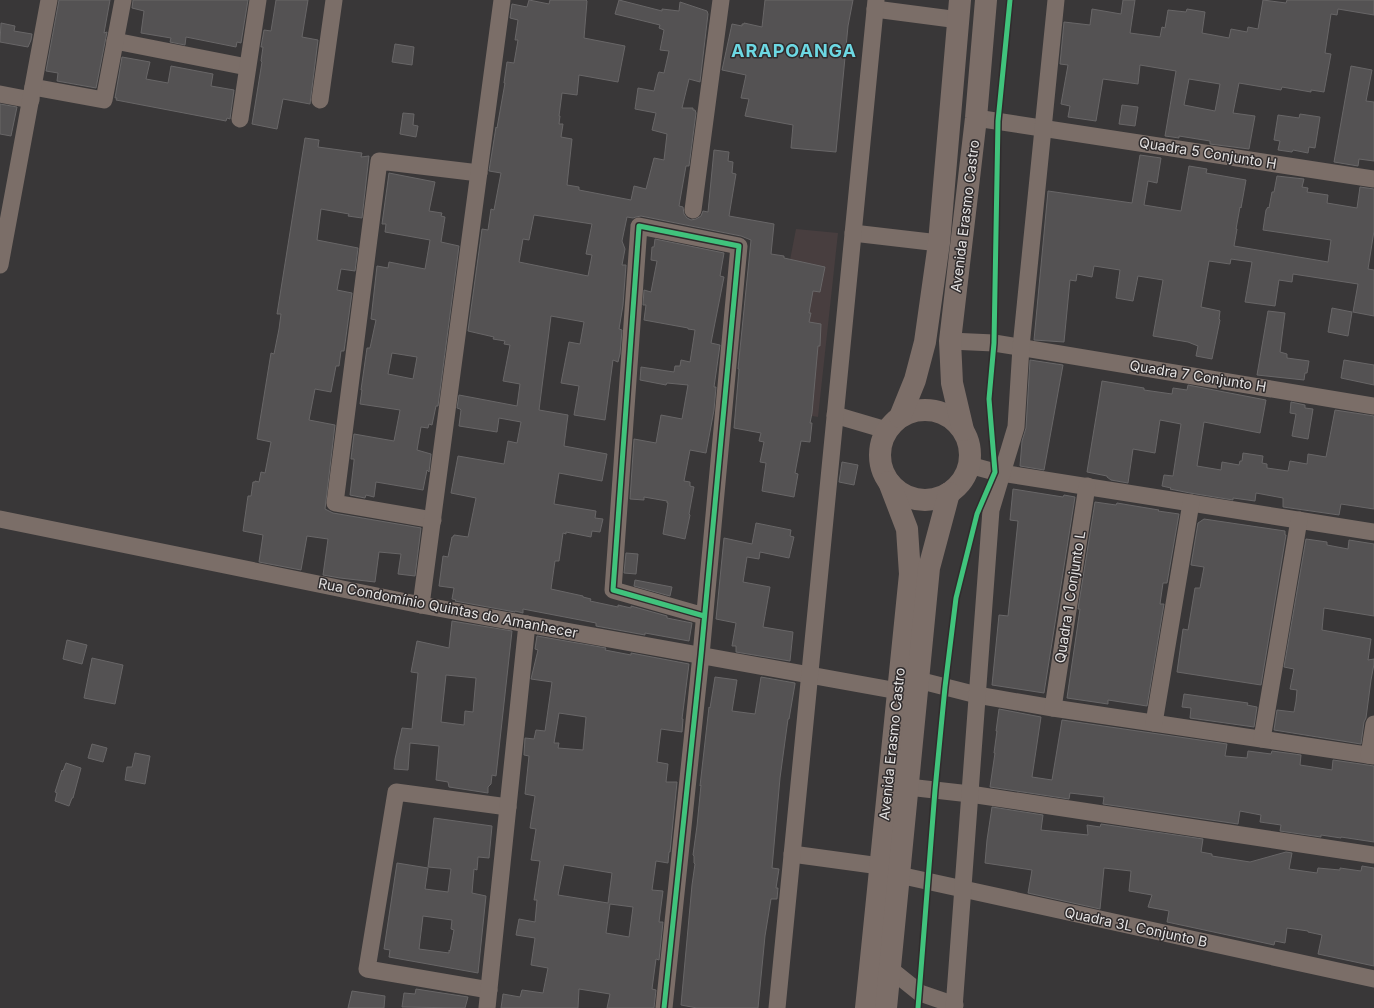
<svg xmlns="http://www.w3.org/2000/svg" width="1374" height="1008" font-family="Inter,sans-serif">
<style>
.built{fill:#483e3f}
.building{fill:#545253;stroke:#686667;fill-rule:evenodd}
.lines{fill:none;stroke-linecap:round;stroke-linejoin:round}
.minor{stroke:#7b6e68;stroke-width:17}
.primary{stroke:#7c6e68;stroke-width:22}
.cycleway-casing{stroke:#302c2d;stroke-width:8}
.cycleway{stroke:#40c37c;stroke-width:5}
.labels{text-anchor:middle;stroke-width:3;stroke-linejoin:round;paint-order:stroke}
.street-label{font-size:14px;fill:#e5e3e3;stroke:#302c2d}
.district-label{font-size:18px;font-weight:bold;letter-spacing:1px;fill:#6dd8e3;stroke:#302c2d}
</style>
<rect width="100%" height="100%" fill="#393738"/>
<path class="built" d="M796 229 838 233 818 417 743 404 790 260Z"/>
<g class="building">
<path d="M59 0H110L104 33 107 32 96 88 57 81 58 73 46 71Z"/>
<path d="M133 0H248L241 43 237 42 236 47 186 37 185 45 170 42 171 38 141 33 144 11 132 8Z"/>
<path d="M276 0H308L302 37 318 40 310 104 283 99 277 129 252 124 262 62 261 61 263 47H261L264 30 271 31Z"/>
<path d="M529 0 549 4 550 0H586L587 1 584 38 625 46 618 82 579 75 577 95 562 93 559 116H560L559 124H563L561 137 572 139 567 185 579 187V190L631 200 634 186 646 189 654 158 664 160 667 134 652 130 656 113 635 109 638 88 654 91 658 74 659 72 664 73 669 51 660 50 664 30 659 28 660 25 615 14 619 0 662 11V9L679 11 680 2 707 11 708 14 700 82 689 79 682 108H693V110H695L696 113 689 166H686L679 206 683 207 684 214 687 218 691 220 696 219 701 216 703 211 708 212 714 150 729 152 728 161 733 162 732 173 736 174 729 216 774 224 771 254 784 256V258L825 267 820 292 813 291 809 313H811L809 322 821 324 820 346H818L812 413 810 423H812L810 442 801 441 795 473 798 474 794 497 762 491 766 463 760 462 764 442 759 441 761 433 734 428 739 369H738L751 240 741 236 641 216 636 217 633 218 627 217 622 241 625 249 622 265H626L623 305 619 329 622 330 620 354 618 362 613 360 605 420 574 415 579 386 561 383 569 342 580 344 584 322 551 316 539 410 568 415 564 446 607 454 602 481 559 473 554 504 596 511 595 518 603 519 600 532 592 531 591 537 566 532V534L563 533 559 561H555L551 589 583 596V597L591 599 590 601 618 607V605L631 608V606L667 616V618L692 623 689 641 645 633V635L596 626V623L523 609V613L515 611V612L455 601 456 600 452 599 454 588 439 586 443 556 448 557 452 537H453L454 535 468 537 476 498 451 493 458 456 504 464 508 441 517 443 521 422 499 418 497 432 459 426 461 410 460 409 457 408 459 395 517 406 520 384 503 381 510 345 504 344 505 341 493 339 494 337 468 331 482 229 488 230 491 209 494 210 501 173 489 171 496 127 497 128 505 83H504L507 62 514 63 518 40H515L518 20 510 18 512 4 527 7ZM534 215 592 224 586 254 592 255 588 276 519 262 523 239 529 240Z"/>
<path d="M765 0H853L848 26 836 152 791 148 793 125 745 116 749 99 741 98 746 75 722 70 732 24 742 26V24H744V23L762 27Z"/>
<path d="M1123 0H1135L1130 33 1160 37 1162 27 1165 28 1168 10 1186 12 1187 9 1205 12 1202 33 1229 38 1231 29 1247 32 1248 27 1258 29 1263 0 1286 3 1287 0H1374V15L1338 9 1337 15 1331 14 1325 53 1331 54 1324 92 1311 90V92L1282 87 1281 90 1239 83 1233 113 1255 116 1249 149 1210 144V141L1179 136V138L1165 136 1176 71 1140 65 1138 84 1103 79 1096 121 1068 117 1070 106 1061 104 1068 65 1060 64 1064 22 1090 25 1092 9 1121 14ZM1189 79 1220 84 1215 111 1184 105Z"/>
<path d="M1 23 15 26 14 31 32 34 31 40 28 47 0 42Z"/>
<path d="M395 44 414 47 412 65 392 62Z"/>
<path d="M122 57 150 62 146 79 168 83 171 66 213 74 211 86 234 90 230 119 227 118 226 121 116 100 117 98H115Z"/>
<path d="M1351 66 1372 70 1366 101 1374 102V161L1359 159 1358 166 1334 162Z"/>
<path d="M0 104 17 107 11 136 0 134Z"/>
<path d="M1122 105 1138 107 1135 126 1119 124Z"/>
<path d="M403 113 414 114 413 125 418 126 416 137 400 134Z"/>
<path d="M1300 114 1320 117 1315 148 1309 147 1308 153 1293 150 1292 152 1278 150 1280 141 1274 140 1278 115 1299 118Z"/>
<path d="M305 138 319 140 318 147 362 153 361 157 369 156 362 218 348 216 349 214 321 209 317 240 358 248 355 271 341 269 337 290 352 293 344 351H341L339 366H336L331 392 315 389 309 420 335 425 325 509 333 513 421 528 415 576 398 574 401 554 379 552 375 582 340 578 323 575 328 539 307 536 301 570 259 562 263 535 243 531 248 496H251L253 482H255V481L259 482 261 472 265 473 271 442 257 439 271 353 274 354 279 329 281 314H277Z"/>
<path d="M1140 155 1161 158 1157 183 1148 181 1144 205 1181 211 1189 166 1207 169 1206 173 1246 180 1241 208 1240 207 1236 229H1237L1234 246 1328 262 1331 240 1263 230 1266 210 1268 207 1269 208 1272 192H1274L1277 176 1304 179 1302 187 1308 188 1307 192 1328 195 1327 203 1357 208 1360 187 1374 189V231L1368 269 1374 270V316L1353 312 1358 284 1293 274 1292 282 1279 280 1275 306 1245 302 1252 262 1231 259 1230 264 1209 261 1201 307 1220 311 1219 319 1220 320 1212 359 1196 356 1198 346 1188 342 1153 336 1163 280 1138 276 1133 301 1116 298 1120 270 1094 266 1092 277 1077 274 1076 281 1070 280 1064 342 1034 340 1048 191 1132 203Z"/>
<path d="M389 173 435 182 429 211 442 213 441 216 445 217 441 242 459 246 438 406H436L432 425 429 424 428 428 421 427 417 450 431 454 429 472 427 470 423 490 376 482 374 497 366 495 365 498 350 495 354 461V459H351L354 434 394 441 400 410 360 404 362 390H361L367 348H370L376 320 371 319 377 266 388 268 389 262 425 269 430 240 385 232 386 224H382ZM392 353 417 357 413 379 388 374Z"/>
<path d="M655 239 724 253 720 276 724 277 711 343 720 345 714 387H716L714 410 706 453 690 450 684 481 690 482V486L694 487 689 514 690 515 685 539 663 534 668 503H667V501L644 497V500L630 499 634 439 656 443 661 415 682 419 688 385 667 383 666 385 640 380 641 367 674 372 675 366H680L681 360 690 362 695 330 688 329V328L644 320 646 305H643L644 290 651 292 657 261 651 260 652 247H654Z"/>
<path d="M1332 308 1352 312 1348 336 1328 332Z"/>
<path d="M1268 311 1285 313 1280 352 1287 354V358L1309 361 1307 373H1305L1304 380 1257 375Z"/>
<path d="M1030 360 1063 365 1044 470 1020 466 1022 441 1026 428Z"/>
<path d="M1344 360 1374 365V385L1341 378Z"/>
<path d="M1102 381 1144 388V390L1172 394 1173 388 1187 390 1188 385 1266 400 1260 433 1204 422 1197 466 1221 470 1222 462 1239 465 1240 461H1242L1243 453 1263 456 1262 463 1267 464V468L1288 471 1290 461 1307 464 1308 454 1326 457 1335 410 1374 416V509L1341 504 1339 515 1283 507V498L1256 493 1255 501 1233 498V500L1190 493 1170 489 1171 488 1162 486 1164 475 1173 476 1181 424 1160 420 1155 453 1133 449 1128 483 1111 480 1107 477V476L1087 472Z"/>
<path d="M1291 402 1305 405V408L1313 409 1308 439 1292 436 1296 414 1290 413Z"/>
<path d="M842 462 858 465 854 485 839 482Z"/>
<path d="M1013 489 1063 497 1064 495 1075 497 1044 693 992 685 999 615 1008 616 1018 521 1010 520Z"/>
<path d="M1095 502 1116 505 1117 503 1159 510 1158 511 1179 514 1167 583H1163L1160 604H1164L1147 706 1108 700V704L1067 698 1080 609H1078Z"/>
<path d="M1204 519 1285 531V535H1286L1261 685 1177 672 1183 629 1188 630 1195 588H1200L1204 567 1191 565 1198 523Z"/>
<path d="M756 523 791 530 790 536 794 537 789 558 760 552 759 559 747 557 743 582 770 587 763 627 793 632 790 661 736 652V646H732L736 623 716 619 724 538 752 544Z"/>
<path d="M1306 539 1327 542V545L1348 549 1349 540 1374 544V616L1324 608 1322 630 1371 639 1368 660 1374 659V664L1371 680 1366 718 1364 722 1361 744 1274 730 1277 710 1294 712 1296 701 1297 690 1290 689 1294 669 1284 667Z"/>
<path d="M626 553 638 554 636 574 624 573Z"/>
<path d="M635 580 672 587 670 596 634 586Z"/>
<path d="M452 621 512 631 496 776 492 775 491 784 488 787V793L449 787 448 782 436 780 439 746 410 743 408 770 394 769 395 759 402 728 412 729 418 673 411 672 417 641 449 648ZM446 675 476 678 473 712 465 711 464 725 441 722Z"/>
<path d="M537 636 606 648 605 650 631 655V653L689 664 682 719H683L682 732 661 729 657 762 668 764 666 782H677L670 852H669L668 863 656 861 652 890 663 891 659 922H663L659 960 656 959 652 989 656 990 654 1008H607L610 994 579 989 578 1008H501L503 994 520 997 522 990 543 993 548 968 531 965 535 938 516 935 519 919 535 922 537 900H534L540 861 531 860 536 829 530 828 535 796 525 794 529 756 524 755 525 738 534 739 536 730 545 731 552 682 531 679 538 650 535 649ZM559 713 586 717 583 750 558 748 559 743H554ZM564 865 612 873 608 903 558 895ZM610 904 633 907 629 937 606 933Z"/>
<path d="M67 640 87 645 82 664 63 659Z"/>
<path d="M92 658 123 665 115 704 84 698Z"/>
<path d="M715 677 737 680 732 711 755 714 761 677 795 683V684L789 719H788L780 778 772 868 779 869 776 888H778L777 899H771L765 936 758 1008H697L681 1005 692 885 695 864 694 863V856L693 855 697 826 701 785 700 786 709 707 710 708Z"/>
<path d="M1184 694 1248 703 1247 705 1257 707 1254 727 1190 718 1191 708 1182 707Z"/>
<path d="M999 709 1041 717 1032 777 1052 780 1062 720 1227 744 1225 756 1247 758 1248 751 1271 754 1272 751 1301 755 1300 765 1332 770 1333 760 1374 766V842L1341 837V838L1321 835V837L1280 831 1281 825 1260 822 1261 815 1240 811 1238 824 1103 804 1104 797 1070 793 1069 799 990 787 995 753H994L997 731H996Z"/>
<path d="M92 744 107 748 103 762 88 758Z"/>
<path d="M135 753 150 756 145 784 125 780 127 767H132Z"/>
<path d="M66 763 81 768 73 798H72L69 806 55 801 57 793 55 792 62 770 63 771Z"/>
<path d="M992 807 1043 815 1041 830 1088 835 1087 825 1100 827 1101 824 1203 839 1201 852 1212 854V856L1250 862 1286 852 1292 853 1289 869 1317 873 1318 868 1340 870V868L1361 871 1362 866 1374 868V966L1318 954 1322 935 1308 932V931L1287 928 1285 943 1275 941 1274 945 1167 922 1169 911 1148 907 1152 895 1129 891 1131 871 1104 868 1100 909 1028 893 1032 870 985 863 987 840Z"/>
<path d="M434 818 492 826 489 858 478 857 477 870 474 869 472 893 486 896 478 973 389 957 390 950 384 949 397 863 428 868 425 889 448 892 451 869 428 867ZM423 916 452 920 451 929 454 930 450 951 449 950V953L419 949Z"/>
<path d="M416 989 468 997 465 1008 402 1007 404 993 415 994Z"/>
<path d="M352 991 385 996 384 1008H348Z"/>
</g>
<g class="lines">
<g class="minor">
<path d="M875 9 959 20"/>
<path d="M115 41 247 67"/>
<path d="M33 87 104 100 123 0"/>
<path d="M0 94 31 100"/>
<path d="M320 100 334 0"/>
<path d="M976 118 1374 179"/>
<path d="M240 119 258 0"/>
<path d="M693 210 721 0"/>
<path d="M853 233 939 243"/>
<path d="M0 265 49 0"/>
<path d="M950 341 994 343 1374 406"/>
<path d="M835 415 886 430"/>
<path d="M969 465 995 472 1374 532"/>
<path d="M0 519 421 605 898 691"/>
<path d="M433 520 335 503 379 161 479 173"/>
<path d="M421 605 502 0"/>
<path d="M918 680 977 695 1053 708 1374 756"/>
<path d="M1053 708 1087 486"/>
<path d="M1154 723 1191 503"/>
<path d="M1262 739 1299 520"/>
<path d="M1369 755 1374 724"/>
<path d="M908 787 970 794 1374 855"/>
<path d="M792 854 880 866"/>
<path d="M899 875 1374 979"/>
<path d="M890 969 920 993 955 1005"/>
<path d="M489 990 367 969 396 792 508 807"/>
<path d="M487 1008 527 624"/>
<path d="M664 1008 701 655 739 246 639 226 613 590 704 616"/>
<path d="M777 1008 876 0"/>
<path d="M954 1008 991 510 1016 427 1021 347 1056 0"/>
</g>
<g class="primary">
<circle cx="925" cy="455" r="45"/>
<path d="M900 417 915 380 925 342 939 243 960 0"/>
<path d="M963 430 952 383 950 341 976 118 986 0"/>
<path d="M866 1008 910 574 907 529 889 482"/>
<path d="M886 1008 929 568 949 493"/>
</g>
<defs>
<g id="cycleway">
<path d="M664 1008 701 655 739 246 639 226 613 590 704 616"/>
<path d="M918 1008 935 790 945 687 956 598 977 514 995 472 989 399 994 343 998 121 1010 0"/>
</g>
</defs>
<use href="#cycleway" class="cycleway-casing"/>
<use href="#cycleway" class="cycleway"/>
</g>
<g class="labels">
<g class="street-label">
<text transform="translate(1208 153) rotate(9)" y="5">Quadra 5 Conjunto H</text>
<text transform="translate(965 216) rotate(-83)" y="5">Avenida Erasmo Castro</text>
<text transform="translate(1198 376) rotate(9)" y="5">Quadra 7 Conjunto H</text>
<text transform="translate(1070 597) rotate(-81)" y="5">Quadra 1 Conjunto L</text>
<text transform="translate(448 608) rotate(11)" y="5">Rua Condomínio Quintas do Amanhecer</text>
<text transform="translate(892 744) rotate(-84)" y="5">Avenida Erasmo Castro</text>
<text transform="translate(1136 927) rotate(12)" y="5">Quadra 3L Conjunto B</text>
</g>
<g class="district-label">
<text x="794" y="57">ARAPOANGA</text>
</g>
</g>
</svg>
